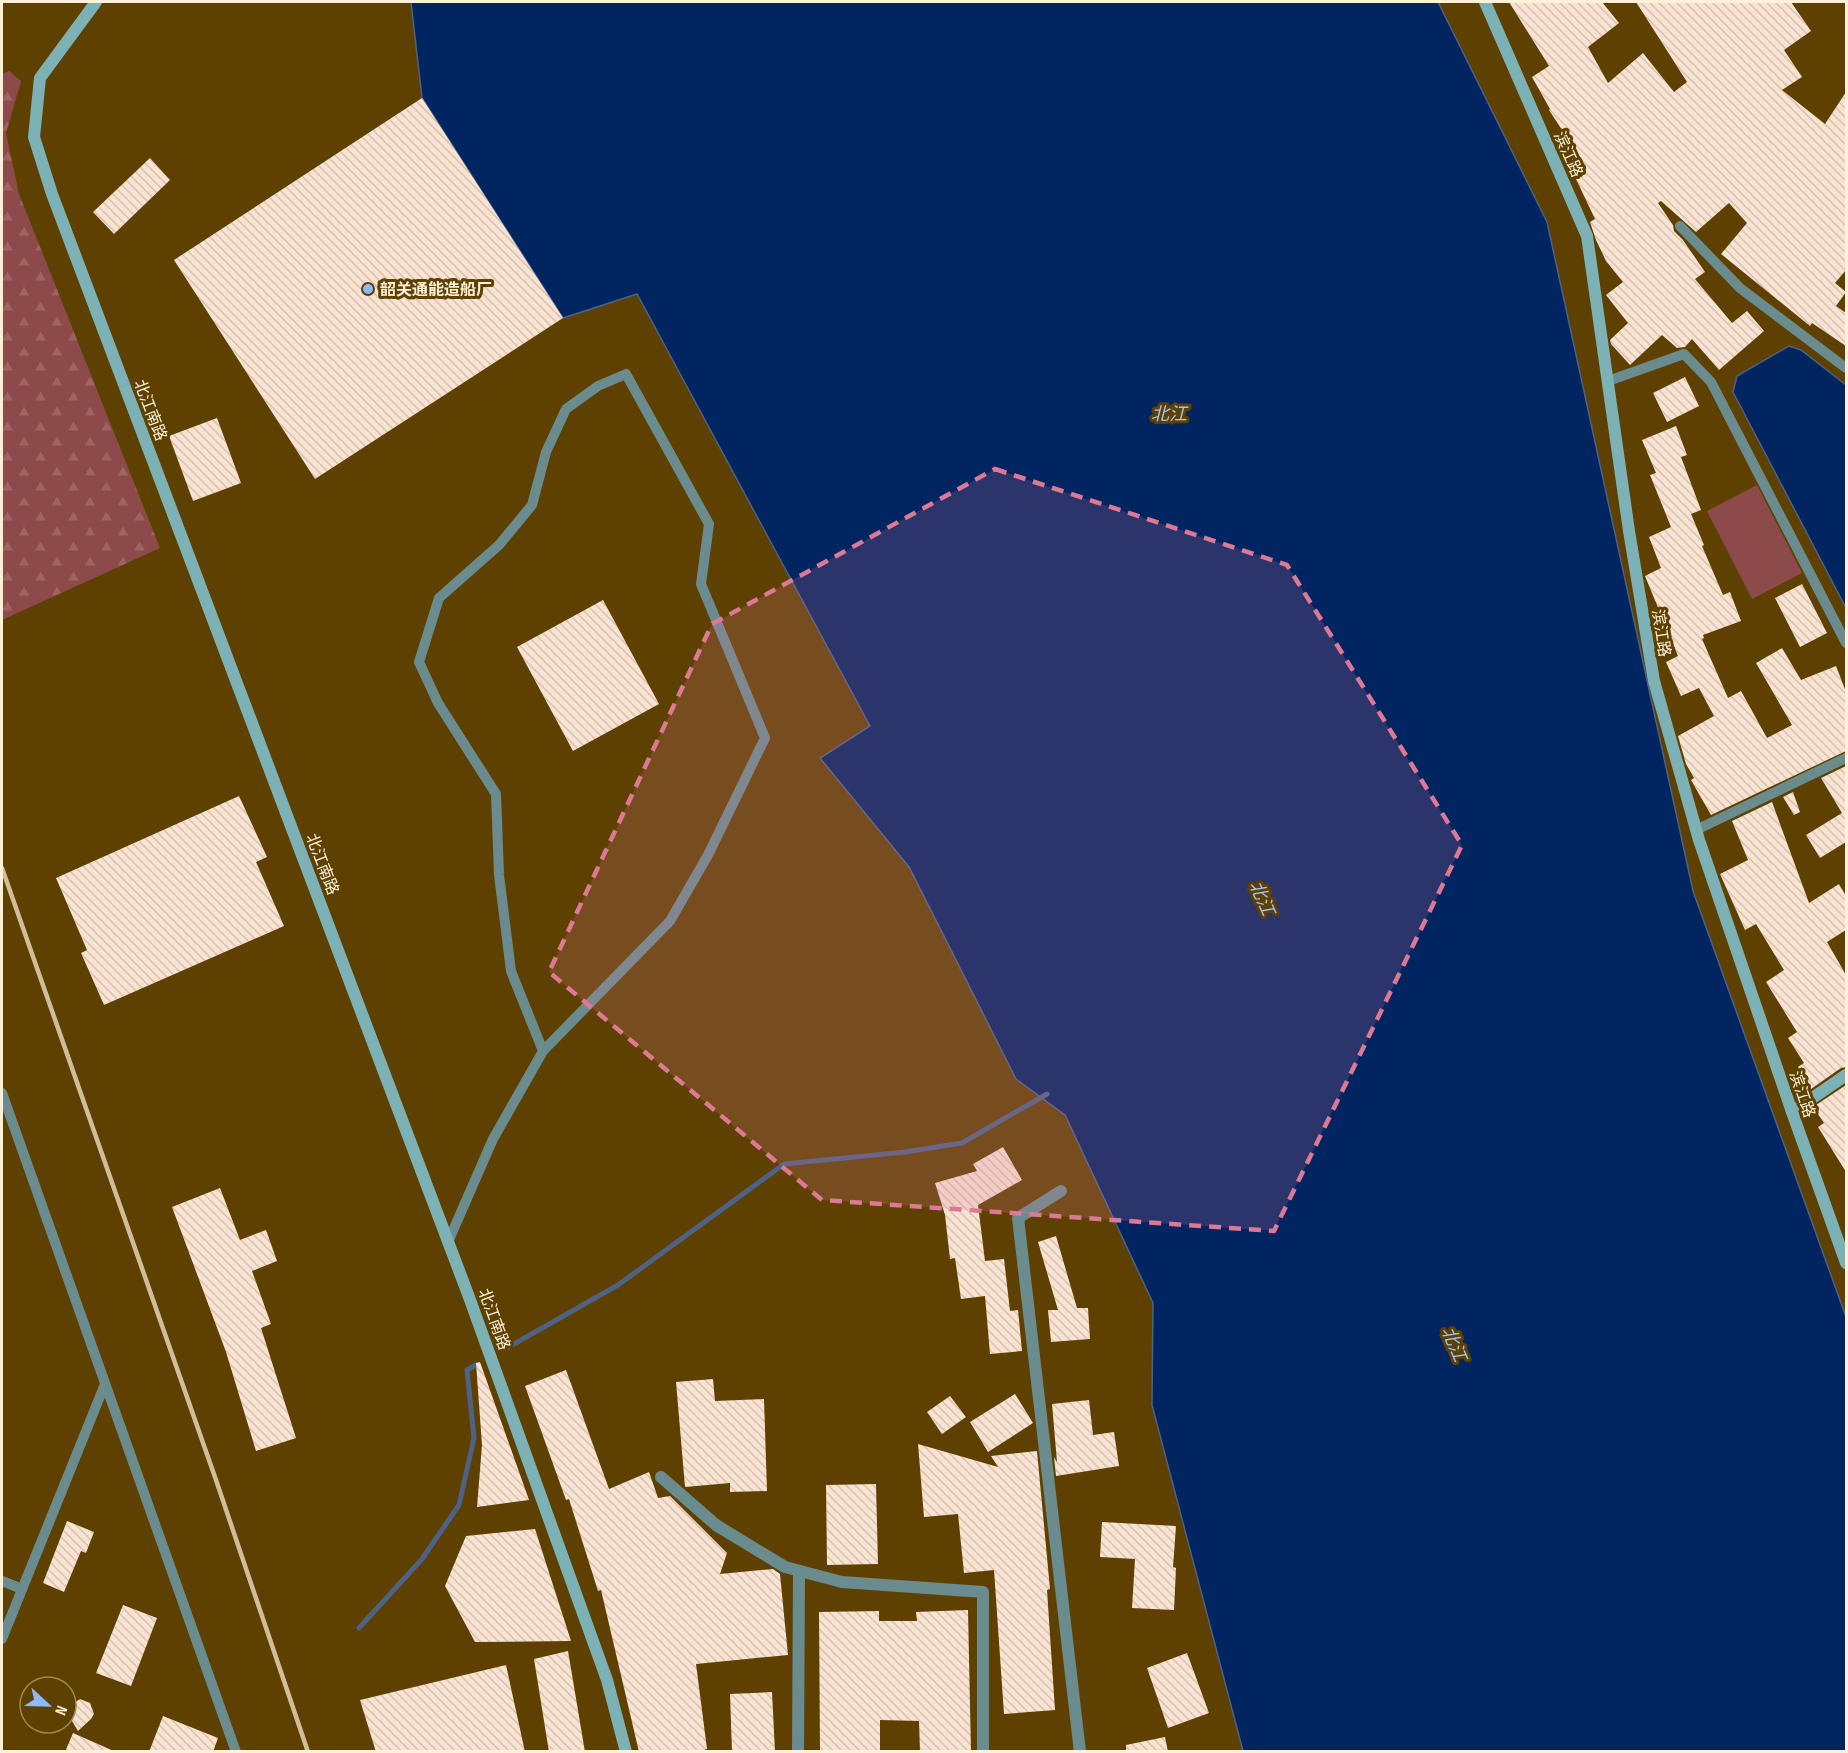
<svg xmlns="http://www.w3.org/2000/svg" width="1848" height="1753" font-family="'Sofia Sans Condensed','Noto Sans SC',sans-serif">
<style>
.green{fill:#8d4a4b}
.forest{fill:url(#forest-firs)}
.water{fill:#012561;stroke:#4d6285;stroke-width:1.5}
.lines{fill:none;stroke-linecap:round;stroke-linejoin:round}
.stream{stroke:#4d6285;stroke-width:5}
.building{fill:url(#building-back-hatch)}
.lane{stroke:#6a8c8e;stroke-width:10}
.street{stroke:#6a8c8e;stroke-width:12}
.secondary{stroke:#7cb2b5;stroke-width:12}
.rail{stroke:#d0be9b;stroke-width:4.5}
.marked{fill:#dd7994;fill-opacity:0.2;stroke:#dd7994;stroke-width:4.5;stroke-dasharray:12 8;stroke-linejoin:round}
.poi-dot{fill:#8fb8fd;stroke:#5e4100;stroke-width:2}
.labels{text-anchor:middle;stroke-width:6;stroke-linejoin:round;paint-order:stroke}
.street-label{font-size:16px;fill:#fef0d9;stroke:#5e4100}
.poi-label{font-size:16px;font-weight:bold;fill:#fef0d9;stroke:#5e4100;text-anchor:start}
.water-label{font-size:18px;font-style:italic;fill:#a3c4fc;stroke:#5e4100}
</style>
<defs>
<pattern id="forest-firs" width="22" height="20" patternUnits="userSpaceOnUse" patternTransform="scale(1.5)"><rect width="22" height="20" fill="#8d4a4b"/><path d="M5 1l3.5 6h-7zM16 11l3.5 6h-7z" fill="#9e6464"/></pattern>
<pattern id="building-back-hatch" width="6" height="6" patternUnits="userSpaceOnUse" patternTransform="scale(1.5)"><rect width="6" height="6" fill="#f8e2d1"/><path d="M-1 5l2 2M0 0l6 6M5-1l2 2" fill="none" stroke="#d6c3b4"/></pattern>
</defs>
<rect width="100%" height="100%" fill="#5e4100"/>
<path class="green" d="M1757 485 1802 573 1752 599 1707 511Z"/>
<path class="forest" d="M9 71 21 81 6 133 19 194 160 548 2 620V74Z"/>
<g class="water">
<path d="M411 2H1438L1547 222 1693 891 1846 1317V1751H1243L1152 1405 1153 1303 1065 1115 1016 1079 909 867 820 758 870 726 637 294 563 318 422 98Z"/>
<path d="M1789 346 1801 350 1846 385V608L1733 392 1737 376Z"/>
</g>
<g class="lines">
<g class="stream">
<path d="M505 1349 618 1285 784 1164 905 1152 962 1143 1047 1094"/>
<path d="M359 1628 422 1559 459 1505 474 1438 467 1370 476 1365"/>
</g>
</g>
<g class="building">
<path d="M1509 2H1602L1619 23 1588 47 1608 83 1643 53 1674 92 1687 82 1636 2H1791L1811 31 1784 50 1802 77 1782 90 1825 124 1846 92V270L1835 283 1846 292 1836 306 1846 313V346L1812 323 1810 326 1721 254 1747 223 1729 203 1696 232 1661 201 1658 203 1673 225 1674 231 1683 240 1705 272 1695 279 1732 323 1747 311 1764 331 1719 370 1692 339 1685 347 1677 348 1662 335 1630 365 1611 344 1610 340 1628 323 1606 295 1623 282 1606 261 1596 240 1590 222 1595 219 1576 179 1583 176 1560 141 1566 136 1549 110 1550 109 1532 77 1549 66Z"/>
<path d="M422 98 563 318 315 479 174 260Z"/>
<path d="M150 158 170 180 114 234 93 212Z"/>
<path d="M1685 377 1699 406 1667 422 1653 393Z"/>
<path d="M217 418 241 483 193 501 169 436Z"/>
<path d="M1676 426 1687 455 1681 457 1701 510 1691 514 1704 545 1702 546 1723 595 1730 592 1741 621 1703 635 1704 638 1702 639 1728 698 1741 691 1767 738 1792 725 1756 663 1782 648 1801 680 1836 666 1846 692V751L1711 815 1691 780 1694 778 1686 764 1678 736 1714 716 1699 688 1681 696 1666 662 1678 656 1645 576 1661 568 1649 537 1671 527 1650 475 1656 473 1642 440Z"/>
<path d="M1802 584 1827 633 1800 647 1775 598Z"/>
<path d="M603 600 659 704 573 751 517 647Z"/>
<path d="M1846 766V842L1820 858 1806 835 1842 813 1821 778Z"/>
<path d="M1793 792 1800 812 1794 815 1783 797Z"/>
<path d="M239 796 267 857 256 862 284 926 104 1005 81 953 87 950 56 878Z"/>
<path d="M1772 802 1809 903 1839 884 1846 896V930L1827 942 1846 975V1067L1841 1068 1811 1089 1798 1067 1804 1063 1788 1038 1797 1032 1766 982 1784 970 1756 924 1745 930 1720 874 1748 860 1732 821Z"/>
<path d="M1846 1085V1172L1818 1127 1824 1123 1813 1107Z"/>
<path d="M1003 1147 1022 1180 978 1205 985 1261 1004 1259 1010 1311 1018 1310 1022 1351 990 1354 985 1296 961 1299 955 1258 950 1259 945 1215 935 1183 977 1171 973 1164Z"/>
<path d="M220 1188 240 1240 266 1230 277 1261 252 1271 271 1324 261 1328 296 1438 256 1451 226 1352 172 1207Z"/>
<path d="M1056 1236 1077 1308H1088L1090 1339 1051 1342 1048 1310H1058L1038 1242Z"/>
<path d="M480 1362 529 1500 477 1507 482 1445 476 1363Z"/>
<path d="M566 1370 609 1489 649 1472 658 1498 670 1496 727 1553 720 1574 773 1569 780 1574 788 1655 696 1664 707 1749 698 1752H639L601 1590 598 1591 569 1499 566 1500 525 1386Z"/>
<path d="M713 1379 715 1401 764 1399 767 1491 730 1492V1483L685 1487 676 1382Z"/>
<path d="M1015 1394 1033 1423 988 1452 970 1422Z"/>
<path d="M950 1396 966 1417 942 1434 927 1412Z"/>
<path d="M1089 1400 1093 1435 1114 1432 1119 1466 1056 1476 1054 1457 1057 1462 1052 1404Z"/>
<path d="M918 1444 998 1467 991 1456 1037 1451 1050 1589 1047 1590 1055 1710 1004 1714 994 1570 964 1573 958 1514 924 1517Z"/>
<path d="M876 1484 878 1564 827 1565 826 1485Z"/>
<path d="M67 1521 94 1532 86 1553 81 1551 64 1592 43 1583Z"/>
<path d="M1102 1522 1176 1526 1173 1567 1176 1568 1174 1610 1132 1608 1135 1559 1100 1557Z"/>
<path d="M535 1529 571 1641 475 1642 445 1586 466 1536Z"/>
<path d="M123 1605 157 1618 131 1686 96 1673Z"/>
<path d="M968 1610 971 1752H920L919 1721 880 1720V1752H820L819 1612 879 1611V1621H917L916 1612Z"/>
<path d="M568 1651 585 1752H549L534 1659Z"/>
<path d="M1187 1653 1209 1713 1168 1728 1147 1668Z"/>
<path d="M506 1665 525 1752H376L360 1700Z"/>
<path d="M772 1692 775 1752H732L730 1694Z"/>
<path d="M80 1699 90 1703 94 1714 91 1719 78 1731 69 1716V1710L71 1705Z"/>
<path d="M163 1716 218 1738 213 1752H149Z"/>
<path d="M73 1733 116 1752H65Z"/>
<path d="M1165 1737 1168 1752H1126V1745Z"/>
</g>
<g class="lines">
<g class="lane">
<path d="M1680 226 1740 288 1846 368"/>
<path d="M1608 381 1684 354 1711 382 1846 643"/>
<path d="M1696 830 1846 758"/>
<path d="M2 1093 236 1752"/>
<path d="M448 1242 493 1139 543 1051 670 921 708 855 765 738 701 584 709 524 626 374 598 386 566 409 546 452 532 505 499 545 439 598 419 662 438 703 496 794 499 875 511 971 543 1051"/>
<path d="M2 1581 22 1589"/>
<path d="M2 1639 105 1384"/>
</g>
<g class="street">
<path d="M1061 1191 1018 1218 1080 1752"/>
<path d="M661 1477 716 1525 785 1567 842 1582 983 1592V1752"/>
<path d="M798 1752 799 1571"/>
</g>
<g class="secondary">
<path d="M96 2 40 78 34 137 52 194 469 1297 607 1680 626 1752"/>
<path d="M1485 2 1587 236 1629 531 1654 681 1699 840 1792 1112 1846 1263"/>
<path d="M1792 1112 1846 1075"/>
</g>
<path class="rail" d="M2 868 216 1480 308 1752"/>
</g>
<path class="marked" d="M995 469 1287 565 1462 845 1274 1231 822 1200 549 972 712 624Z"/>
<circle class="poi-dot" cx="368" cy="289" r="6"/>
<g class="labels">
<g class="street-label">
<text transform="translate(1569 154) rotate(66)" y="6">滨江路</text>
<text transform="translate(151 410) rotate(69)" y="6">北江南路</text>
<text transform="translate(1662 633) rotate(81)" y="6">滨江路</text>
<text transform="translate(323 864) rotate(69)" y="6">北江南路</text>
<text transform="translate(1803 1094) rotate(71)" y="6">滨江路</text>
<text transform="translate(495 1319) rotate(70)" y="6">北江南路</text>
</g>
<g class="poi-label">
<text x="380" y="295">韶关通能造船厂</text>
</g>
<g class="water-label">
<text x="1169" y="420">北江</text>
<text transform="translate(1262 898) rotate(66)" y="6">北江</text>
<text transform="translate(1454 1344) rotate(67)" y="6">北江</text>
</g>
</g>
<rect width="1848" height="1753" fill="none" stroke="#fef0d9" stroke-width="6"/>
<g transform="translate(48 1705) rotate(112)"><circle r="28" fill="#5e4100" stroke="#9e8757" stroke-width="1.5"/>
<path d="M0-4.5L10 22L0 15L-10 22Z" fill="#8fb8fd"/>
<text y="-9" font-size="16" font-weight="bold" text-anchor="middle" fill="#fef0d9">N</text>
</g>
</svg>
